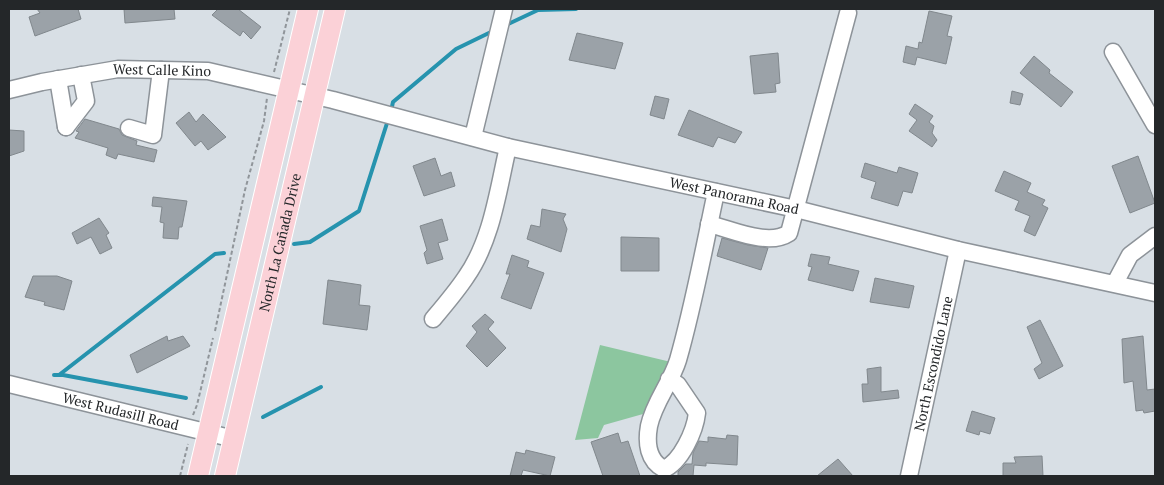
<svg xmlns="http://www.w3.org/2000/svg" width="1164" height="485" font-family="'PT Serif',serif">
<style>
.green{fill:#8cc69f}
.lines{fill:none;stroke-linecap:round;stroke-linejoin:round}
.stream{stroke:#2693ae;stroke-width:4}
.building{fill:#9ba2a8;stroke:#81888d}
.minor-casing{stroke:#8d9399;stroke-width:19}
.major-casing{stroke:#fff;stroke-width:22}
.path{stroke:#90959a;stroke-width:2;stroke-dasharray:4 2.5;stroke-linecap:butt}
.minor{stroke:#fff;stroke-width:16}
.major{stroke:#fbd1d7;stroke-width:20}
.labels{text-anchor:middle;stroke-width:4.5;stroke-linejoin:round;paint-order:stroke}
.street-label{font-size:14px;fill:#242729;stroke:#fff}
</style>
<rect width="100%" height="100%" fill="#d8dfe5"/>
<path class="green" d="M600 345 671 362 643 414 604 425 598 438 575 440Z"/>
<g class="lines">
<g class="stream">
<path d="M504 26 538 10 576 9"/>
<path d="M391 111 393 102 456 49 493 31"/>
<path d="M294 244 310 242 359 211 388 120"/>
<path d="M54 375H63L186 398"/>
<path d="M59 375 215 254 224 253"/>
<path d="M263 417 321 387"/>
</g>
</g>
<g class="building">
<path d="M37 9H78L81 19 35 36 29 17 40 13Z"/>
<path d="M124 9H174L175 19 125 23Z"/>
<path d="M218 9H238L261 27 251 39 243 31 240 36 212 15Z"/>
<path d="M929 11 952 16 947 36 952 37 946 64 917 57 915 65 903 62 906 46 918 49 919 42 922 43Z"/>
<path d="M577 33 623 43 615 69 569 60Z"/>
<path d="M778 53 780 83 775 84 776 92 754 94 750 56Z"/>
<path d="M1034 56 1050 70 1049 73 1073 92 1061 107 1020 73Z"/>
<path d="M1012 91 1023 94 1020 105 1010 103Z"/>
<path d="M655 96 669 99 664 119 650 115Z"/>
<path d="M915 104 933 116 929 122 934 126 932 133 937 140 932 147 909 131 917 120 909 114Z"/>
<path d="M689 110 742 132 735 143 718 137 713 147 678 135Z"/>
<path d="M189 112 196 122 203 114 226 137 208 150 201 141 195 146 176 123Z"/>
<path d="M85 119 119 129 122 135 137 141 136 145 157 150 154 162 118 154 116 159 106 155 108 148 75 138 79 132 76 131Z"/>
<path d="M9 130 24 131V151L9 156Z"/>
<path d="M1138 156 1155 203 1130 213 1112 166Z"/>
<path d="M435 158 441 176 451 172 455 186 424 196 413 166Z"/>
<path d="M865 163 897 173 899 167 918 173 912 193 903 191 898 206 871 198 876 182 861 177Z"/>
<path d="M1004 171 1031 183 1027 192 1045 200 1042 205 1048 208 1035 236 1024 231 1030 216 1015 210 1019 201 995 191Z"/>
<path d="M153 197 187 201 182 227H179L178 239 163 238 164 223 160 222 162 207 152 206Z"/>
<path d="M542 209 566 214 563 219 567 229 561 252 527 239 531 225 540 227Z"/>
<path d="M99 218 109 233 106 235 112 248 100 254 91 237 77 244 72 233Z"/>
<path d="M442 219 448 240 438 243 443 259 427 264 424 253 427 250 420 226Z"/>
<path d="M621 237 659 238V271H621Z"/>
<path d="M722 238 748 245 768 248 761 270 717 256Z"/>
<path d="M811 254 830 257 828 264 859 271 853 291 808 280 812 267 808 266Z"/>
<path d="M512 255 529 261 527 267 544 273 531 309 501 298 510 274H506Z"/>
<path d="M33 276H57L72 281 64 310 44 305 45 302 25 297Z"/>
<path d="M875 278 914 286 909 308 870 302Z"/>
<path d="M328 280 361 285 359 305 370 306 367 330 323 324Z"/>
<path d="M485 314 494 322 488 329 506 348 487 367 466 346 477 332 472 326Z"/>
<path d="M1040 320 1063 366 1039 379 1034 369 1042 363 1027 327Z"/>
<path d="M167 336 168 341 183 336 190 346 137 373 130 355Z"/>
<path d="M1143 336 1147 390 1155 389V411L1144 413 1143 410 1136 411 1133 381 1124 383 1122 339Z"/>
<path d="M881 367V392L898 390 899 398 863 402 862 384H868L867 369Z"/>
<path d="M972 411 995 418 990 434 980 431 979 435 966 431Z"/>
<path d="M618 433 621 443 628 441 640 476H603L591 442Z"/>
<path d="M727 435 738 436 737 465 706 463V466L694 465 693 476H678V472L686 464H692L693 453 699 441 708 442V437L726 439Z"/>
<path d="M526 450 555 457 550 476 523 470 521 476H510L516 452 525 454Z"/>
<path d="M1042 456 1043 476H1003V463H1016L1014 457Z"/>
<path d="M838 459 853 476H817Z"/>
</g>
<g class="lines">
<defs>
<g id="minor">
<path d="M1113 52 1155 125"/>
<path d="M58 79 66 127"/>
<path id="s1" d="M9 90 42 82 118 69 208 71 333 100 508 147 796 209 958 250 1155 293"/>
<path d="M66 127 86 101 81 75"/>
<path d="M129 128 153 135 161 70"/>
<path d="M473 137 504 9"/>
<path d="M709 224C731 229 768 247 789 233L848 13"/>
<path d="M1115 283 1130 255 1155 236"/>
<path d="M433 319C444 306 456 292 466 277 492 240 498 190 508 147"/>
<path d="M669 379 678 385 697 413C695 431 681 462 664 469 648 461 646 443 649 426 654 402 671 383 678 360 694 304 704 248 716 192"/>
<path id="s2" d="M9 384 234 439"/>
<path id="s3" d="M909 476 958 250"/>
</g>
<g id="major">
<path d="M198 476 308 9"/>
<path id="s4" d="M225 476 335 9"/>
</g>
</defs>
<use href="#minor" class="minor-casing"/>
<use href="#major" class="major-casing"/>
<g class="path">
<path d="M274 72 290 9"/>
<path d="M215 331 245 190 264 121 267 98"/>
<path d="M193 415 197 405 213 338"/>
<path d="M180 476 188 444"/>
</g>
<use href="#minor" class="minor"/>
<use href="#major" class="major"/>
</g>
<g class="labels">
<g class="street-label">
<text dy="5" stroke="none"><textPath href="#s1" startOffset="155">West Calle Kino</textPath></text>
<text dy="5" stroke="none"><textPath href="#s1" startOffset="742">West Panorama Road</textPath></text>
<text dy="5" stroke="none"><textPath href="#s4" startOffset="240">North La Cañada Drive</textPath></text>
<text dy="5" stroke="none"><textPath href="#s3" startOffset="115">North Escondido Lane</textPath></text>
<text dy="5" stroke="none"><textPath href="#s2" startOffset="115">West Rudasill Road</textPath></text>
</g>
</g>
<rect width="1164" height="485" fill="none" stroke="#242729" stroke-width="20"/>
</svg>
